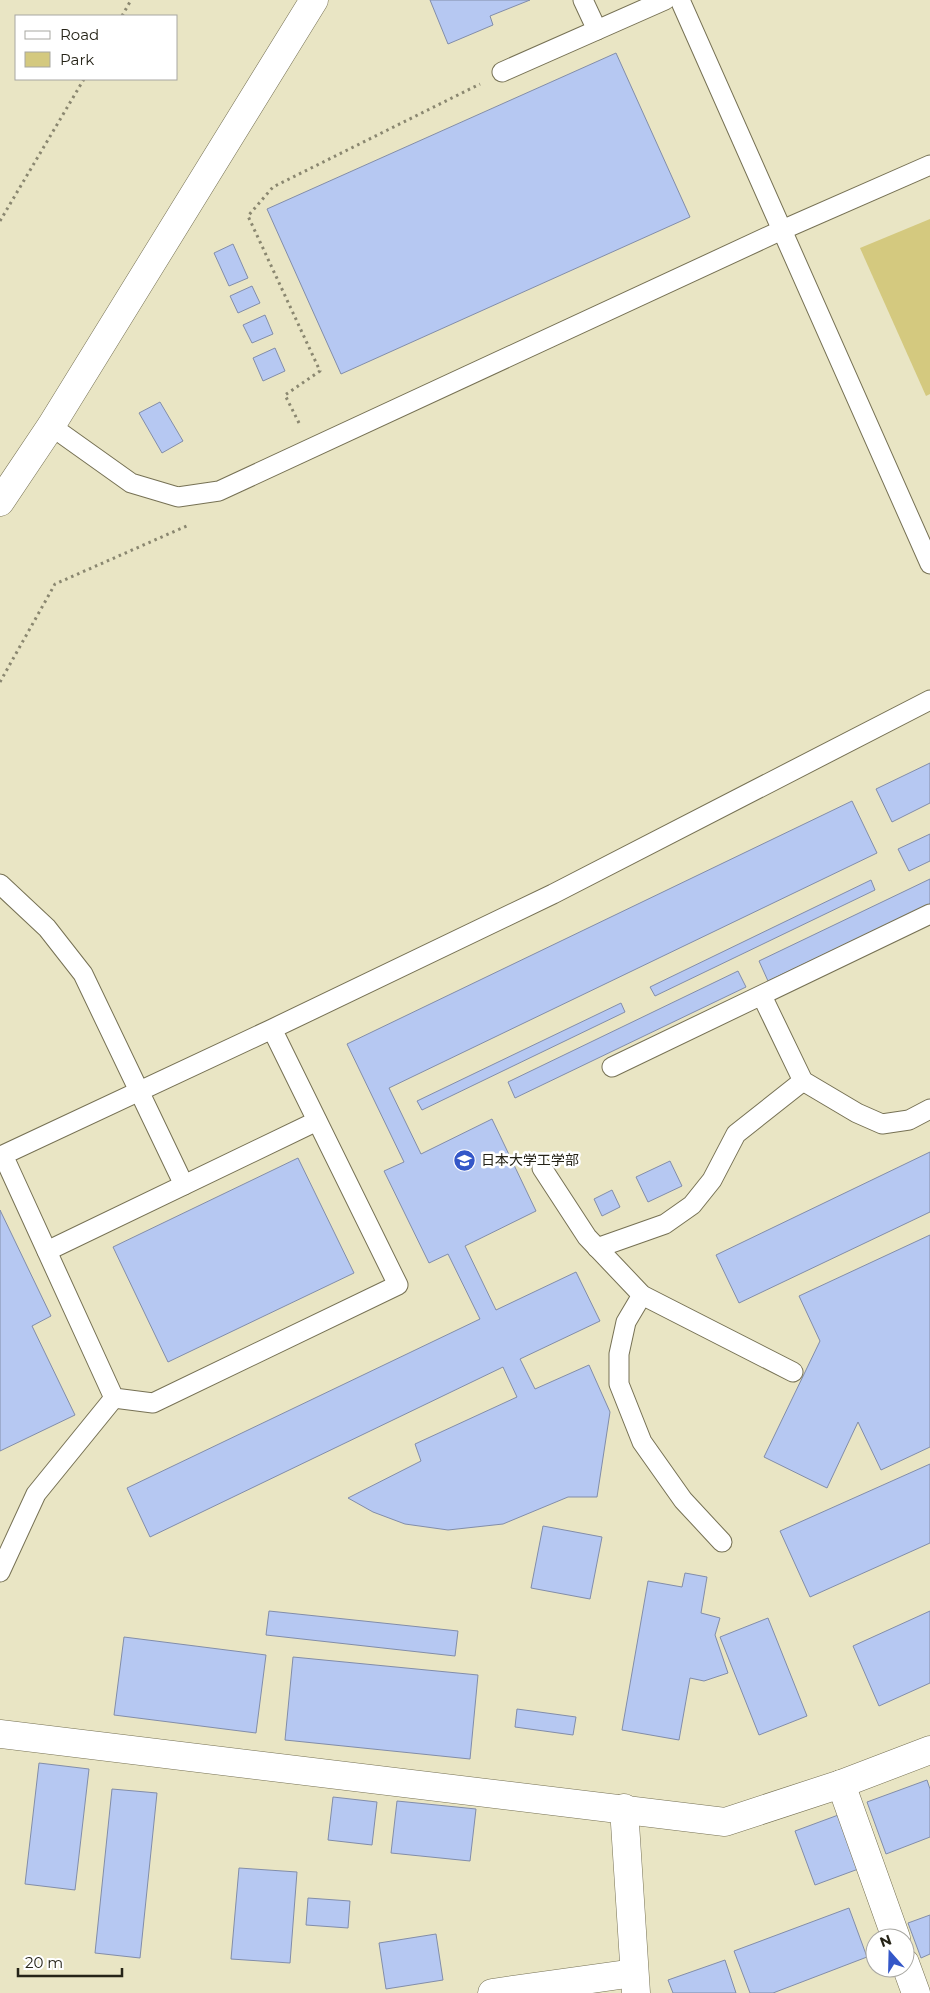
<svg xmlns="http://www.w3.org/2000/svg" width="930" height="1993" font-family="Montserrat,'Noto Sans JP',sans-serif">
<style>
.green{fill:#d4c97f}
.building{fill:#b6c8f2;stroke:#828da9}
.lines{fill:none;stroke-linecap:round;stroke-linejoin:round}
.service-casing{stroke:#767154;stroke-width:21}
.minor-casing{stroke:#767154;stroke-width:29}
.tertiary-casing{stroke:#767154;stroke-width:29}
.path{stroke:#8a8770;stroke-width:3;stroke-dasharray:2.5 4;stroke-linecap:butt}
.service{stroke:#fff;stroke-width:19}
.minor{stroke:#fff;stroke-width:28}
.tertiary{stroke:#fff;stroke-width:28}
.labels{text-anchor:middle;stroke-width:5;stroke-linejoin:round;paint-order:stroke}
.poi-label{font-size:14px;fill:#252317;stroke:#fff;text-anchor:start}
</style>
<rect width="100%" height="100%" fill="#e9e5c4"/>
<path class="green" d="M930 219V394L926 396 860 248Z"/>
<g class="building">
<path d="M430 0H530L490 16 493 25 448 44Z"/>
<path d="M616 53 690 217 341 374 267 209Z"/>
<path d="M233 244 248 278 229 286 214 253Z"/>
<path d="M252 286 260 303 238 313 230 296Z"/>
<path d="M265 315 273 334 252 343 243 325Z"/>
<path d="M275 348 285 371 263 381 253 358Z"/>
<path d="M160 402 183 441 162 453 139 413Z"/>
<path d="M930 763V803L892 822 876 789Z"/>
<path d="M852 801 877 853 389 1088 421 1154 492 1119 536 1211 465 1246 496 1310 576 1272 600 1321 520 1359 535 1389 589 1365 610 1412 597 1497H568L503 1524 448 1530 405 1524 373 1512 348 1498 421 1461 415 1444 517 1397 503 1367 150 1537 127 1488 480 1319 448 1254 429 1263 384 1171 404 1162 347 1044Z"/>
<path d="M930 834V861L909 871 898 849Z"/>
<path d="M930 879V904L768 981 759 961Z"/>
<path d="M871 880 875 890 655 996 650 987Z"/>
<path d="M738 971 746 987 515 1098 508 1082Z"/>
<path d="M621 1003 625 1012 422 1110 417 1101Z"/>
<path d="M930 1152V1212L739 1303 716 1255Z"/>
<path d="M298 1158 354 1273 168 1362 113 1247Z"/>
<path d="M670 1161 682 1186 648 1202 636 1177Z"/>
<path d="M612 1190 620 1207 602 1216 594 1199Z"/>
<path d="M0 1210 51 1316 32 1326 75 1415 0 1451Z"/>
<path d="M930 1235V1447L881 1470 858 1422 827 1488 764 1457 820 1341 799 1296Z"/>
<path d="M930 1464V1543L810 1597 780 1531Z"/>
<path d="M543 1526 602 1537 590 1599 531 1588Z"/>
<path d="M685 1573 707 1577 701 1613 720 1618 715 1635 728 1673 704 1681 690 1678 679 1740 622 1730 648 1581 682 1587Z"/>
<path d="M269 1611 458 1631 455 1656 266 1635Z"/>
<path d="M930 1611V1683L879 1706 853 1646Z"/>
<path d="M768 1618 807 1716 759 1735 720 1637Z"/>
<path d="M124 1637 266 1655 256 1733 114 1715Z"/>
<path d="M293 1657 478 1675 470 1759 285 1740Z"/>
<path d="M517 1709 576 1717 573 1735 515 1727Z"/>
<path d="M39 1763 89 1769 75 1890 25 1884Z"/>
<path d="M927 1780 930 1789V1837L886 1854 867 1802Z"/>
<path d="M112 1789 157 1793 140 1958 95 1953Z"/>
<path d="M333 1797 377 1802 372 1845 328 1840Z"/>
<path d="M397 1801 476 1809 470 1861 391 1853Z"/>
<path d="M841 1814 861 1868 815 1885 795 1831Z"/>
<path d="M239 1868 297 1872 290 1963 231 1959Z"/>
<path d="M308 1898 350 1901 348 1928 306 1925Z"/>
<path d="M849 1908 867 1957 773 1993H750L734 1951Z"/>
<path d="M930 1915V1954L921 1958 908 1923Z"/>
<path d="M436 1934 443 1980 386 1989 379 1943Z"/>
<path d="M725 1960 736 1993H673L668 1980Z"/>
</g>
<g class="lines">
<defs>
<g id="service">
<path d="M583 0 597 30"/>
<path d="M680 0 930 564"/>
<path d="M502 72 665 0"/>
<path d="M51 426 131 483 178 497 219 491 782 230 930 165"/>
<path d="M0 884 47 928 83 974 184 1185"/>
<path d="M762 996 803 1081 857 1113 882 1124 909 1120 930 1109"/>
<path d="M272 1029 398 1285 153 1403 114 1398 3 1155 272 1029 553 894 930 700"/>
<path d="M612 1067 930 914"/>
<path d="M542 1168 587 1237 642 1295 793 1372"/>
<path d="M597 1248 665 1224 692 1205 712 1180 736 1134 803 1081"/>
<path d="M47 1251 317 1121"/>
<path d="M642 1295 626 1322 619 1354V1384L642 1442 683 1500 722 1542"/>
<path d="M0 1572 36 1494 114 1398"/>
</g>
<g id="minor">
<path d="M0 1734 725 1822 841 1784 930 1750"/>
<path d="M841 1784 896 1938"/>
<path d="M624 1808 636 1993"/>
<path d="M905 1963 916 1993"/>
<path d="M492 1993 634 1973"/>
</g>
<path id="tertiary" d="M0 502 51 426 314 0"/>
</defs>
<use href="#service" class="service-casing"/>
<use href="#minor" class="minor-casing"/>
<use href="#tertiary" class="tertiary-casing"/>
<g class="path">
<path d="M122 16 131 0"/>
<path d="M0 221 84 79"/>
<path d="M299 423 285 395 320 371 248 216 273 187 480 84"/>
<path d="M0 682 55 584 189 525"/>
</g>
<use href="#service" class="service"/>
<use href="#minor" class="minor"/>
<use href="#tertiary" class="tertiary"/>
</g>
<defs>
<symbol id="university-disc" viewBox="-11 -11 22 22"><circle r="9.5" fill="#3457c8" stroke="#fff"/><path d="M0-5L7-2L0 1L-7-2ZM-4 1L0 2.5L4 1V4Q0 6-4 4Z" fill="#fff"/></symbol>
</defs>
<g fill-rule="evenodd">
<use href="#university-disc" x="452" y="1148" width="25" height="25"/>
</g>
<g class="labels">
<g class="poi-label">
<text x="481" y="1165">日本大学工学部</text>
</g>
</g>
<rect x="15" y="15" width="162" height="65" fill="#ffffff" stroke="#a8a7a2"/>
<rect x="25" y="31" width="25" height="8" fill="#ffffff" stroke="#a8a7a2"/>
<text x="60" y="40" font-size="15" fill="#252317">Road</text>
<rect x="25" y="52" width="25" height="15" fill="#d4c97f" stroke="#a8a7a2"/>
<text x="60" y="65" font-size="15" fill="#252317">Park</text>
<g transform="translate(890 1953) rotate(340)"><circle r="24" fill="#ffffff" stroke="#a8a7a2"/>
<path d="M0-4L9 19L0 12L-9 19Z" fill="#3457c8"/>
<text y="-8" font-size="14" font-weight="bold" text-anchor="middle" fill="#252317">N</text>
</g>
<path d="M18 1968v8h104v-8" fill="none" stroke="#252317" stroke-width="2.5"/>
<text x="25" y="1968" font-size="15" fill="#252317" stroke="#ffffff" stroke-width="4" paint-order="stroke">20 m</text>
</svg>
